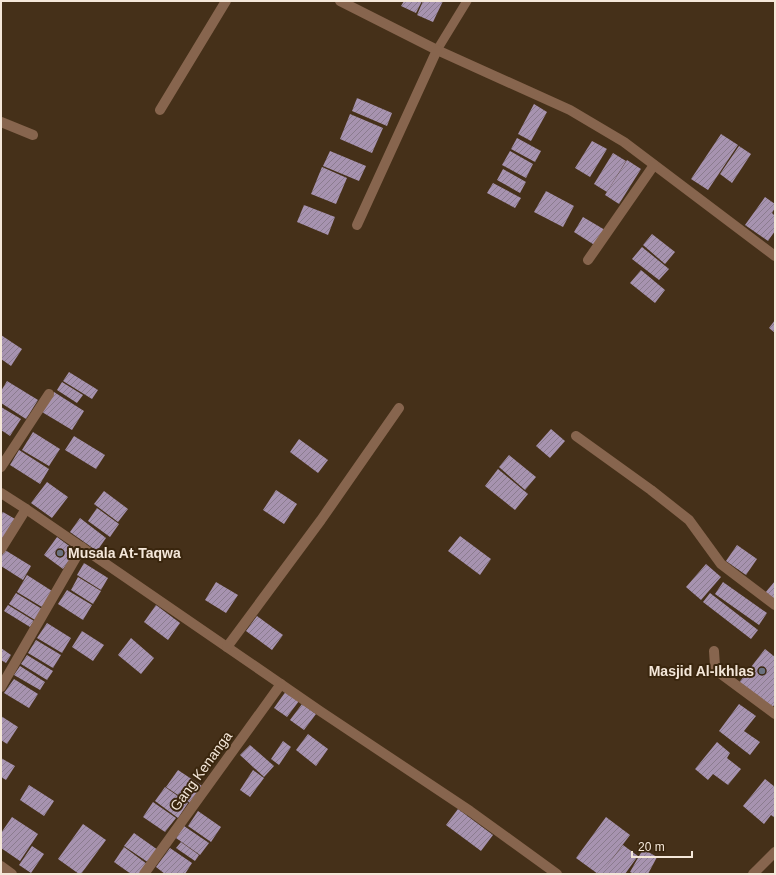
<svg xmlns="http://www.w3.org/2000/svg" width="776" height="875" font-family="Helvetica,sans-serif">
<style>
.building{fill:url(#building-hatch)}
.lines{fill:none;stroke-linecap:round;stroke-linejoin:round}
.lane{stroke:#87654e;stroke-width:9}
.street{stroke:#87654e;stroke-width:10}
.worship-dot{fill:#6b7280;stroke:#3a260e;stroke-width:1.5}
.labels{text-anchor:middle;stroke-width:4;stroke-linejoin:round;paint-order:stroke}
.poi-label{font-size:14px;font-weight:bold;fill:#f4e7d9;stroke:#3a260e;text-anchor:start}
.street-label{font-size:14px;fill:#f4e7d9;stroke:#3a260e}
</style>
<defs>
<pattern id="building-hatch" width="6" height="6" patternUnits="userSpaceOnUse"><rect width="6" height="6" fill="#a793b0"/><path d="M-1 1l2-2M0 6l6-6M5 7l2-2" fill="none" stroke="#8b7c8f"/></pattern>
</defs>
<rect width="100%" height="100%" fill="#453019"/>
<g class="building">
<path d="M404 1H422L416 13 401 6Z"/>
<path d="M423 1H443L433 22 417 15Z"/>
<path d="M357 98 392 113 387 126 352 111Z"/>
<path d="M534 104 547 112 531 141 518 134Z"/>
<path d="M350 114 383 128 372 153 340 139Z"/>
<path d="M721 134 738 145 708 190 691 179Z"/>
<path d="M517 138 541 151 535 162 511 149Z"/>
<path d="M592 141 607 149 590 177 575 168Z"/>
<path d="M739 146 751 154 732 183 720 174Z"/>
<path d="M330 151 366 166 359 181 323 166Z"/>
<path d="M510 151 533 164 526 178 502 165Z"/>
<path d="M613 153 626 161 607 192 594 184Z"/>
<path d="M627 160 641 169 619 204 605 195Z"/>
<path d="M322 167 347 178 336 204 311 194Z"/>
<path d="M503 169 526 182 520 193 497 180Z"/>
<path d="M493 183 521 198 515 208 487 193Z"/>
<path d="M546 191 574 206 563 227 534 212Z"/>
<path d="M765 197 775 204V208L772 213 775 216V231L768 241 745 225Z"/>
<path d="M304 205 335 217 328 235 297 222Z"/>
<path d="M583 217 605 230 596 246 574 232Z"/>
<path d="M652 234 675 252 665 264 643 245Z"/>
<path d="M642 247 669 269 659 280 632 259Z"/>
<path d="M641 270 665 290 655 303 630 283Z"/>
<path d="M775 320V333L769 328Z"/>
<path d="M1 335 22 349 11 366 1 359Z"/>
<path d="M69 372 98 390 92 399 63 381Z"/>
<path d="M7 381 38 400 26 419 1 403V391Z"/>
<path d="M62 382 83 395 77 403 57 390Z"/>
<path d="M54 392 84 411 72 430 42 412Z"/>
<path d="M1 407 21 419 10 436 1 430Z"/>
<path d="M551 429 565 441 550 458 536 446Z"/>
<path d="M33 432 60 449 49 466 22 450Z"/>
<path d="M74 436 105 455 96 469 65 450Z"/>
<path d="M299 439 328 460 318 473 290 452Z"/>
<path d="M19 450 49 469 40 484 10 465Z"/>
<path d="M509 455 536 477 525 490 499 467Z"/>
<path d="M498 469 528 494 515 510 485 486Z"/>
<path d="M47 482 68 497 52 518 31 503Z"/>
<path d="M276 490 297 504 284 524 263 510Z"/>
<path d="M104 491 128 509 118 522 94 504Z"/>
<path d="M97 508 119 524 110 537 88 521Z"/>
<path d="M3 512 15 519 1 542V514Z"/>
<path d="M80 518 106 538 97 551 70 532Z"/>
<path d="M460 536 491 559 480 575 448 551Z"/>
<path d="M57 537 76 551 63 569 44 555Z"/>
<path d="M737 545 757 559 746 575 726 561Z"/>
<path d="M5 550 31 566 23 580 1 566V557Z"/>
<path d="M84 563 108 578 101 590 77 575Z"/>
<path d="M706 564 721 577 701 600 686 587Z"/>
<path d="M27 575 52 591 42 607 17 592Z"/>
<path d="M78 577 101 591 93 604 71 590Z"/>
<path d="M775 581V601L765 593Z"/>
<path d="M216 582 238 595 226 613 205 600Z"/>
<path d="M723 582 767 613 759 625 715 594Z"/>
<path d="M67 590 92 605 83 620 58 604Z"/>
<path d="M16 593 42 609 35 620 9 604Z"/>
<path d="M710 593 758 630 751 639 703 602Z"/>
<path d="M8 605 34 621 30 627 4 611Z"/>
<path d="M156 605 180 623 168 640 144 622Z"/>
<path d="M257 616 283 635 272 650 246 631Z"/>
<path d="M47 623 71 638 62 653 37 638Z"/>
<path d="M82 631 104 645 93 661 72 647Z"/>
<path d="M131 638 154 658 141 674 118 655Z"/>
<path d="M36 640 61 655 53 668 28 653Z"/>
<path d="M1 648 11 655 6 663 1 660Z"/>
<path d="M765 649 775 657V704L771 709 738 684Z"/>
<path d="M27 655 53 671 47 680 21 664Z"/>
<path d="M20 666 45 682 40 690 14 675Z"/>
<path d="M14 679 38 694 29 708 4 693Z"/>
<path d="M286 691 299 701 287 717 274 708Z"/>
<path d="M302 704 316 714 304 730 290 720Z"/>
<path d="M739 704 756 716 744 731 760 742 750 755 719 731Z"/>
<path d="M1 716 18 727 7 744 1 740Z"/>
<path d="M308 734 328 749 316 766 296 750Z"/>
<path d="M283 741 291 747 279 765 271 759Z"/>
<path d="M717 742 730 753 727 758 741 769 728 785 713 774 708 780 695 769Z"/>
<path d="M250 745 274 766 264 777 240 755Z"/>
<path d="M1 758 15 766 6 780 1 777Z"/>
<path d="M178 770 202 786 190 803 166 787Z"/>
<path d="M253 770 264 778 250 797 240 790Z"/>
<path d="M765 779 775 787V818L771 815 764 824 743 806Z"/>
<path d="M29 785 54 801 44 816 20 800Z"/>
<path d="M165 787 188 803 178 818 155 801Z"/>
<path d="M153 802 176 818 165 832 143 817Z"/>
<path d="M458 809 493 835 481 851 446 825Z"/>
<path d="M198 811 221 827 211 842 188 826Z"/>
<path d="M12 817 38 834 20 861 1 848V833Z"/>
<path d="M606 817 630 835 603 871 623 845 638 856 625 874H598L576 858Z"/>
<path d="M83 824 106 840 81 874H79L58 859Z"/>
<path d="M184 826 209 843 200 855 176 838Z"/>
<path d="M134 833 158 850 149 863 124 846Z"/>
<path d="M181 842 199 855 195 861 176 848Z"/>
<path d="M32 846 44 854 31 873 19 865Z"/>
<path d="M124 847 147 864 140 874H131L114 862Z"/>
<path d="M170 848 192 863 185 874H165L156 867Z"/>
<path d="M643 849 657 857 648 874H634L630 872Z"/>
</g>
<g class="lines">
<path class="lane" d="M437 50 467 1"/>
<g class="street">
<path d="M340 1 437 50 570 110 624 142 775 256"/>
<path d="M160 110 226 1"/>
<path d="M1 122 33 135"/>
<path d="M357 225 437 50"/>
<path d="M588 260 654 165"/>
<path d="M576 436 651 490 689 520 721 564 775 605"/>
<path d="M1 467 49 394"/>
<path d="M1 493 26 509 320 711 470 811 557 874"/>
<path d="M1 549 26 509"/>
<path d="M227 647 321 520 399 408"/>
<path d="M714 651 715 666 717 671 775 714"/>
<path d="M1 687 82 547"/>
<path d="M1 866 12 874"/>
<path d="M144 874 281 684"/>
<path d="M753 874 775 852"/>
</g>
</g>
<g class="worship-dot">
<circle cx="60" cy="553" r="4"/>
<circle cx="762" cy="671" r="4"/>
</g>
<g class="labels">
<g class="poi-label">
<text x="68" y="558">Musala At-Taqwa</text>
<text x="754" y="676" text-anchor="end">Masjid Al-Ikhlas</text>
</g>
<g class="street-label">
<text transform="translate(201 771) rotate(-54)" y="5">Gang Kenanga</text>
</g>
</g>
<rect width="776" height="875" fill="none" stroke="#f4e7d9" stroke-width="4"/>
<path d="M632 851v6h60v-6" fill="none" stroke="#f4e7d9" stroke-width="2"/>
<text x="638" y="851" font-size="12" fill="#f4e7d9" stroke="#3a260e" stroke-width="3" paint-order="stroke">20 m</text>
</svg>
